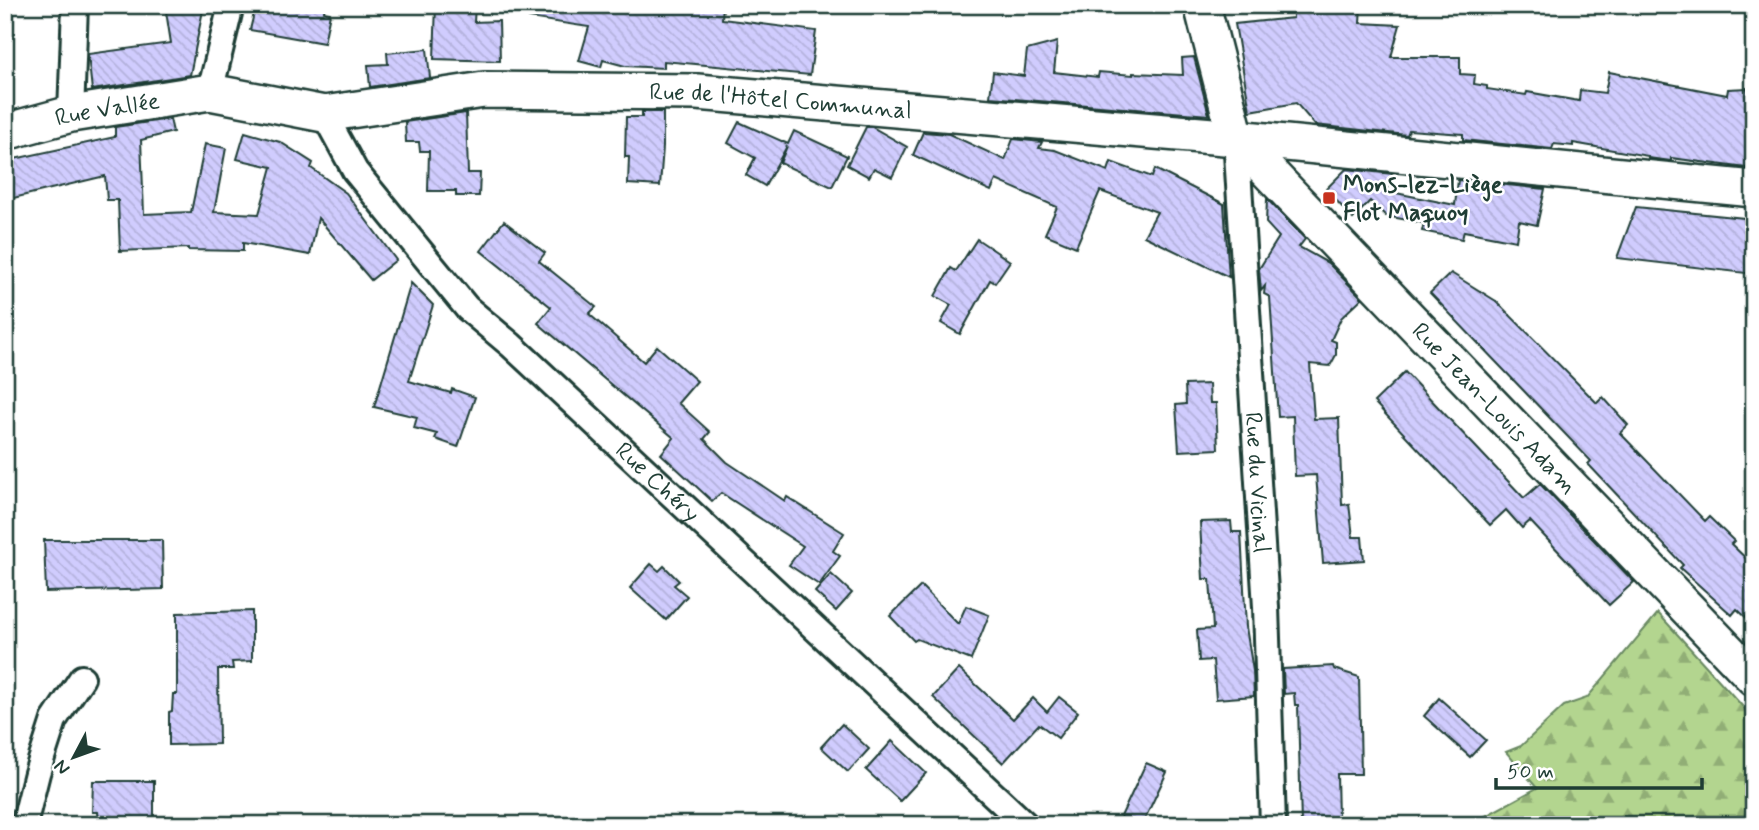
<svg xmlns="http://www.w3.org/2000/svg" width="1759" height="830" font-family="Mynerve,sans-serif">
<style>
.forest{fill:url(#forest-firs);stroke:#698962;stroke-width:2}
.building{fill:url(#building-back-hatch);stroke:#1f3d34;stroke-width:2}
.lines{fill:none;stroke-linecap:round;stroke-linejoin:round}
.street-casing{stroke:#1f3d34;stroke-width:30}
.secondary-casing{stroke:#1f3d34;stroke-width:40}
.street{stroke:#fff;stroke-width:24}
.secondary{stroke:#fff;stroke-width:35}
.poi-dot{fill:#c8321e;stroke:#fff;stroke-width:2.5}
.labels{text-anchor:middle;stroke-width:5;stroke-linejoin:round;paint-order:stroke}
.street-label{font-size:24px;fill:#1f3d34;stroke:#fff}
.poi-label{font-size:24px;font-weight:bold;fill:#1f3d34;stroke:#fff;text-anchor:start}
</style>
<defs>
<pattern id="forest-firs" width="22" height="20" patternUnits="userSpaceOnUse" patternTransform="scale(1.75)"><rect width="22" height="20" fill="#b3d58f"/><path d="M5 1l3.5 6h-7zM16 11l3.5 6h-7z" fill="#91ae76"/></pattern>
<pattern id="building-back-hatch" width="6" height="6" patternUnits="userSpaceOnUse" patternTransform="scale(1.75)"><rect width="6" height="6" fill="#d0ccfe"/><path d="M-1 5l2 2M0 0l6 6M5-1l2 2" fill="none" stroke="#b2b0da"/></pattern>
</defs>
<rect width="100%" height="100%" fill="#fff"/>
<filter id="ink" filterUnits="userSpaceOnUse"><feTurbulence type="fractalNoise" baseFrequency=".0143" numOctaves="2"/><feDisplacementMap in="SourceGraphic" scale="14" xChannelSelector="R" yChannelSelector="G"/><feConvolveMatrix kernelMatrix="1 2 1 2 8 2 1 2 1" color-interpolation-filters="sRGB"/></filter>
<g filter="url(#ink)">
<path class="forest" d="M1658 613 1754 719V825H1469L1537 788 1506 752 1521 746 1564 706 1587 698Z"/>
<g class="building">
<path d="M165 5H204L190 75 92 90 88 54 171 43Z"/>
<path d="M256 5H325L324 12 330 13 324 43 250 30Z"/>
<path d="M436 5H475L474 22 499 21 500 61 434 59Z"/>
<path d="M530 5H723L722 19 816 31 810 75 664 61V68L625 66 603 60 601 67 579 61 589 27 529 18Z"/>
<path d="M1293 5H1361L1360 23 1400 25 1391 57H1460V74L1475 75 1474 84 1487 86V89L1526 95 1527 92 1579 101 1580 90 1605 93 1609 72 1727 95 1728 89 1747 88 1749 113 1754 112V169L1671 158V161L1648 158V156L1573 143V146L1554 144 1552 149 1463 140V134L1409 130 1407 135 1315 125 1296 103 1250 111 1235 24 1293 18Z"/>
<path d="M1057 42 1054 72 1098 77 1099 72 1133 75V73L1183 75 1182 58 1194 57 1209 115 990 97 993 72 1024 76 1027 50Z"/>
<path d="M427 49 430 78 370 87 368 65 388 64 387 53Z"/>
<path d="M642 112H663V147L660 186 628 184 629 157H625L626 117H642Z"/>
<path d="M466 113 468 173H480L479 196H456V191H428L429 151H420L419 142H406L405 122Z"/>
<path d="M170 119 173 132 141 140 144 214 191 212 205 144 226 148 214 212 259 214 272 167 237 159 245 132 280 142 313 163 311 168 346 193 396 260 371 280 318 218 310 255 243 243V251L188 250V248L120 251 118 200H107L105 176 5 200V161L115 137V127Z"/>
<path d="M739 122 788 144 794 131 847 156 832 187 780 163 787 146 765 186 746 175 755 158 728 143Z"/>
<path d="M866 127H872L907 147 892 177 874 168 869 177 847 165Z"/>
<path d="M923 132 949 134 1005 160 1013 139 1042 142 1039 148 1055 150 1108 171 1111 162 1152 177 1155 169 1224 204 1229 277 1144 236 1157 212 1100 191 1076 247 1045 234 1057 207 996 180 991 191 913 155Z"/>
<path d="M1346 169 1393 174 1386 191 1455 205 1458 180 1545 189 1537 225 1519 221 1516 241 1464 231 1462 239 1422 231 1424 223 1386 216 1370 201 1353 219 1326 189Z"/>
<path d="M1267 199 1305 239 1299 247 1328 263 1362 298 1341 318 1331 340 1336 342V355L1330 366 1310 364 1314 419 1339 418 1342 505 1349 504 1353 537H1362L1364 560 1323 563 1316 475 1295 476 1293 416 1278 417 1270 297 1264 294 1265 286 1261 291 1259 269 1279 237 1266 223Z"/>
<path d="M1636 207 1754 219V274L1617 258Z"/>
<path d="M504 221 545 253 539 261 596 307 589 314 644 362 657 346 697 381 678 403 710 432 704 439 727 462 785 501 787 497 844 533 833 551 840 556 819 585 789 565 803 546 721 493 712 501 661 454 674 438 538 323 551 307 481 251Z"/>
<path d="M977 239 1010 261 995 283 990 280 960 334 941 323 951 305 935 296 951 268 956 271Z"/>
<path d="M1451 273 1496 301 1597 403 1603 397 1628 425 1620 433 1705 521 1709 517 1734 541 1731 544 1754 566V625L1737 609 1732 615 1680 568 1683 565 1588 464 1591 461 1430 293Z"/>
<path d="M411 283 433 305 409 381 451 393 452 389 475 397 458 447 435 439 437 434 414 428 417 417 374 407Z"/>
<path d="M1405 372 1524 498 1540 484 1634 582 1609 605 1530 521 1522 528 1506 510 1490 525 1374 402Z"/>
<path d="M1209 384 1210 403H1216L1218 449 1179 451 1176 405 1186 404 1185 385Z"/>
<path d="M1231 521 1232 532H1241L1246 627 1253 671 1254 696 1216 699 1213 660 1199 661 1197 630 1213 629 1210 579H1203L1200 522Z"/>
<path d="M44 540H162L163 589 46 592Z"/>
<path d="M651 564 659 571 664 566 679 581 674 585 687 596 666 620 630 588Z"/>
<path d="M831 574 852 593 836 611 815 592Z"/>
<path d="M921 586 958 624 966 606 989 615 971 660 917 639 914 641 890 616Z"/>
<path d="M252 611V661L232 662 233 669H218L219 744 169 745V712L172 711 173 694H177V613Z"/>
<path d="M1333 666 1334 669 1359 677 1361 774H1337L1338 820H1325V825H1301L1298 705H1295L1294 693 1284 694 1283 669Z"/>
<path d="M959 669 1013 719 1033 698 1047 712 1059 697 1078 712 1058 738 1039 724 1003 763 933 697Z"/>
<path d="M1439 698 1486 740 1470 757 1424 716Z"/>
<path d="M842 724 869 749 848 772 821 747Z"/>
<path d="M892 741 926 773 900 801 866 770Z"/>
<path d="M1146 763 1167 772 1142 825H1117Z"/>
<path d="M93 781H154V825H99L98 812H92Z"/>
</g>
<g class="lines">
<defs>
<g id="street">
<path d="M210 92 231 5"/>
<path d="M71 114 75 5"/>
<path id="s1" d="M324 114 355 171 430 263 467 308 511 345 1026 825"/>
<path id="s2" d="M1236 138 1266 607 1273 825"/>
<path d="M24 825 37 773 54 720 82 678"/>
</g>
<g id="secondary">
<path d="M1202 5 1236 138"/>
<path id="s3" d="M5 132 71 114 210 92 324 114 484 90 697 92 1236 138 1754 189"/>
<path id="s4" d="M1236 138 1754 678"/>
</g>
</defs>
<use href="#street" class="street-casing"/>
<use href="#secondary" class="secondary-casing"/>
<use href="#street" class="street"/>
<use href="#secondary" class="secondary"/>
</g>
</g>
<rect class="poi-dot" x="1322" y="191" width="14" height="14" rx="3.5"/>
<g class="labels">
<g class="street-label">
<text dy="8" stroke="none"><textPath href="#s3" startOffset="784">Rue de l'Hôtel Communal</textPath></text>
<text dy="8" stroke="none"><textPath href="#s3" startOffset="105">Rue Vallée</textPath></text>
<text dy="8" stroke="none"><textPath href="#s4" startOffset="374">Rue Jean-Louis Adam</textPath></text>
<text dy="8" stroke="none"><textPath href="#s2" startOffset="345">Rue du Vicinal</textPath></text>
<text dy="8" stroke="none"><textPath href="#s1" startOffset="500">Rue Chéry</textPath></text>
</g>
<g class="poi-label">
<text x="1343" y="192">Mons-lez-Liège<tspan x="1343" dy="28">Flot Maquoy</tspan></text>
</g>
</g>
<rect width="1759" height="830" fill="none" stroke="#fff" stroke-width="28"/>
<rect x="14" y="14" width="1731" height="802" fill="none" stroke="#1f3d34" stroke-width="2.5" filter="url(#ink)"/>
<g transform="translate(74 757) rotate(229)" stroke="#ffffff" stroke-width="5" paint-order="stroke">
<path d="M0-5L12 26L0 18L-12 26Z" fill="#1f3d34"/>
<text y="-10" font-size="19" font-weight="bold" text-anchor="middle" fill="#1f3d34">N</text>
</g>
<path d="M1496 778v10h206v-10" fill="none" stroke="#1f3d34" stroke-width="3.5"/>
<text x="1507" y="778" font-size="21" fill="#1f3d34" stroke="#ffffff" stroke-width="5" paint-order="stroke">50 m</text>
</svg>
